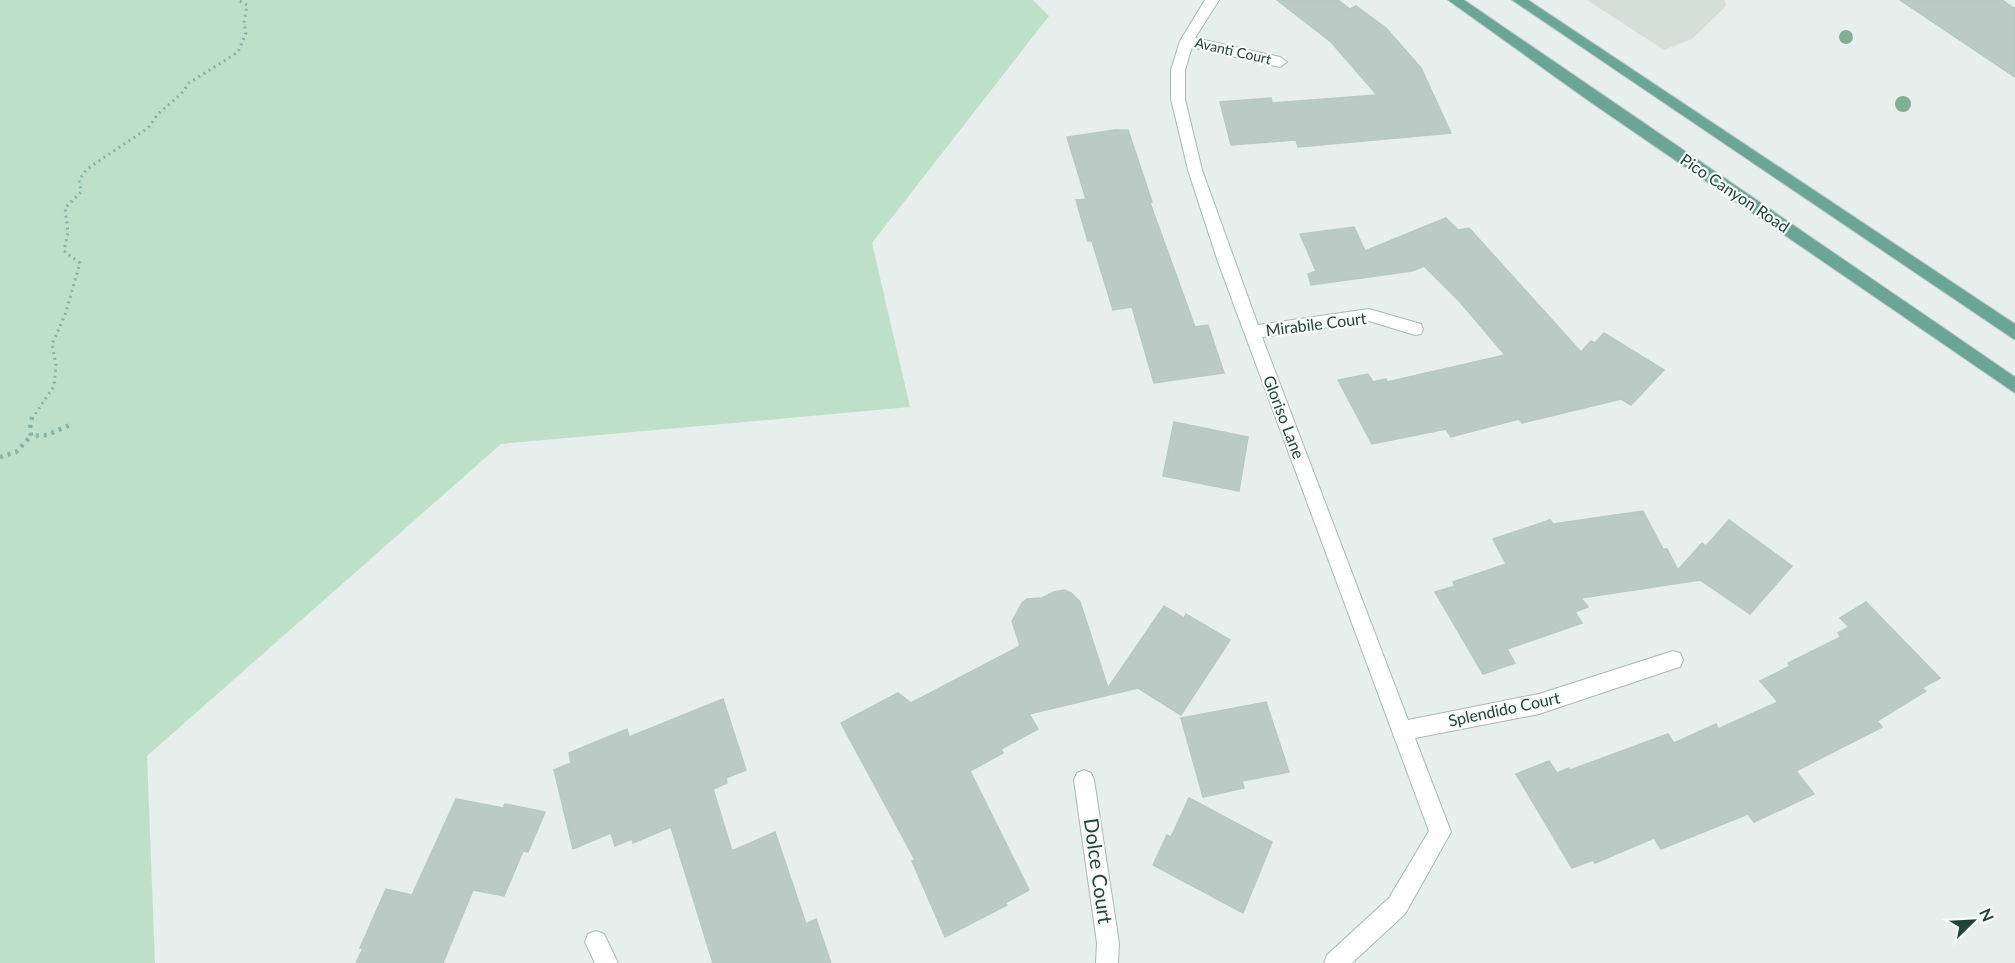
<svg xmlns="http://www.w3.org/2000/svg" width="2015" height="963" font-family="Lato,sans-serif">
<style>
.built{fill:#d4dfda}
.green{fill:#bfe0c8}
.building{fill:#bbcac4;stroke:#b8c9c2;stroke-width:1.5}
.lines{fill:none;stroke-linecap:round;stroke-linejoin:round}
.minor-casing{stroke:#a8b8b2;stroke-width:2}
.major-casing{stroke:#c2cac8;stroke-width:2}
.path-far1{stroke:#86b3a5;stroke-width:3;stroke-dasharray:2 4;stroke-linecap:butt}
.path{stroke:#86b3a5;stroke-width:4.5;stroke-dasharray:3 5;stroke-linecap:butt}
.minor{fill:#fff;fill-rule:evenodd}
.major{fill:#6aa596;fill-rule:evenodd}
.tree{fill:#80af93}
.labels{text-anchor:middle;stroke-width:4.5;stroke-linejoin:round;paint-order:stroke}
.far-street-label{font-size:14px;fill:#24423a;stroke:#f7fbf9}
.street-label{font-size:16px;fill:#24423a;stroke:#f7fbf9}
.near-street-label{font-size:20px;fill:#24423a;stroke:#f7fbf9}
</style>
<rect width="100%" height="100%" fill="#e6efeb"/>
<path class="built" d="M1587 0H1725L1726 6 1692 39 1664 50Z"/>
<path class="green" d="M0 0H1033L1049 16 872 243 910 407 501 444 147 756 155 963H0Z"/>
<g class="building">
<path d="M1277 0H1338L1350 9 1356 6 1386 28 1421 68 1451 133 1298 147 1296 140 1231 145 1220 102 1271 98 1272 103 1377 95 1331 42Z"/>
<path d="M1900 0H2002L2015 9V77Z"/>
<path d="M1115 130H1128L1152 202 1150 203 1195 327 1208 325 1224 373 1154 383 1132 307 1113 310 1092 241H1088L1076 200 1086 199 1067 137Z"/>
<path d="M1446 218 1458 230 1469 228 1581 352 1591 341 1595 343 1604 333 1664 370 1631 405 1621 399 1522 423 1519 419 1451 437 1446 429 1372 444 1338 380 1368 374 1373 382 1386 379 1387 382 1505 355 1460 302 1424 266 1412 271 1311 285 1308 274 1316 271 1300 234 1354 227 1365 251Z"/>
<path d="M1174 422 1248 437 1239 491 1163 476Z"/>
<path d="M1643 511 1663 549H1667L1678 570 1702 543 1706 546 1729 520 1792 566 1750 614 1700 580 1581 598 1588 607 1575 612 1582 623 1507 649 1515 663 1483 674 1435 592 1455 586 1453 582 1506 564 1493 539 1550 520 1553 524Z"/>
<path d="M1064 590 1071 593 1080 602 1108 688 1164 606 1184 618 1186 614 1230 640 1181 715 1138 688 1029 714 1038 729 1001 749 1003 753 970 771 1029 890 1005 903 1007 905 945 937 912 861 915 860 841 723 898 693 911 703 1020 646 1012 621 1022 603 1027 599 1042 598 1054 592Z"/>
<path d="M1866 602 1940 678 1922 688 1926 691 1877 721 1882 727 1796 771 1814 794 1754 822 1748 814 1661 849 1654 838 1595 863 1593 860 1572 868 1516 774 1549 761 1557 773 1569 768 1570 770 1668 734 1674 743 1716 724 1718 729 1778 702 1760 681 1790 666 1788 663 1841 637 1838 633 1849 627 1840 618Z"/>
<path d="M723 699 746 770 726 778 727 783 713 789 732 851 775 832 806 924 816 919 831 963H713L671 827 633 843 632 839 615 846 611 833 573 849 554 770 571 763 569 753 627 729 629 737Z"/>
<path d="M1266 702 1289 772 1242 781 1244 788 1203 797 1181 718Z"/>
<path d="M1189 798 1272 842 1243 913 1153 865 1167 835 1171 837Z"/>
<path d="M456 799 503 808 505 804 545 812 528 852 523 851 504 896 473 890 443 963H356L363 948H360L386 889 412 895Z"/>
</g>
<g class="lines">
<defs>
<g id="minor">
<path d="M1205 0H1219L1195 38 1280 57 1287 62 1280 67 1192 47 1185 70V99L1202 170 1258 325 1369 309 1421 324 1423 329 1421 334 1415 335 1369 321 1262 337 1408 720 1539 694 1673 651 1680 653 1683 660 1680 667 1673 669 1539 714 1415 738 1451 832 1405 914 1352 963H1324L1327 955 1389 898 1429 831 1218 262 1188 170 1171 99V70L1180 41Z"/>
<path d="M1084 770 1091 773 1094 780 1119 943 1118 963H1096L1097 943 1074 780 1077 773Z"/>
<path d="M596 931 604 934 618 963H595L585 942 588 934Z"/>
</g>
<g id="major">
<path d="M1448 0H1464L1951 333 2015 377V393L1589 101Z"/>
<path d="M1512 0H1528L2015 324V340Z"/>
</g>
</defs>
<use href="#minor" class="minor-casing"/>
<use href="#major" class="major-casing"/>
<path class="path-far1" d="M32 419 54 386 56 365 52 344 65 315 80 263 64 251 68 232 65 208 81 192 79 180 87 169 148 128 158 114 181 94 189 83 238 52 246 33 244 23 247 5 238 0"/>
<g class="path">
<path d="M32 417 30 428 31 436 47 435 72 424"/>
<path d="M0 457 16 452 31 436"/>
</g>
<use href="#minor" class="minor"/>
<use href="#major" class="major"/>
</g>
<g class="tree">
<circle cx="1846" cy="37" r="7"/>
<circle cx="1903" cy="104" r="8"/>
</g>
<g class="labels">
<g class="far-street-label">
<text transform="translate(1233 51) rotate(13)" y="5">Avanti Court</text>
</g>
<g class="street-label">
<text transform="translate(1735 193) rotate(34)" y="6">Pico Canyon Road</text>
<text transform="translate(1316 324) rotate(-7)" y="6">Mirabile Court</text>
<text transform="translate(1284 417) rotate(69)" y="6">Gloriso Lane</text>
<text transform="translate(1504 709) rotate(-12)" y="6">Splendido Court</text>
</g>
<g class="near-street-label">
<text transform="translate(1098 871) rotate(82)" y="7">Dolce Court</text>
</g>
</g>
<g transform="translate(1973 921) rotate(66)" stroke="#f7fbf9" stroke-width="4.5" paint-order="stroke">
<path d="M0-4.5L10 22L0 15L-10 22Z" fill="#24423a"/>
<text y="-9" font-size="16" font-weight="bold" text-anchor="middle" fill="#24423a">N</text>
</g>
</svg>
